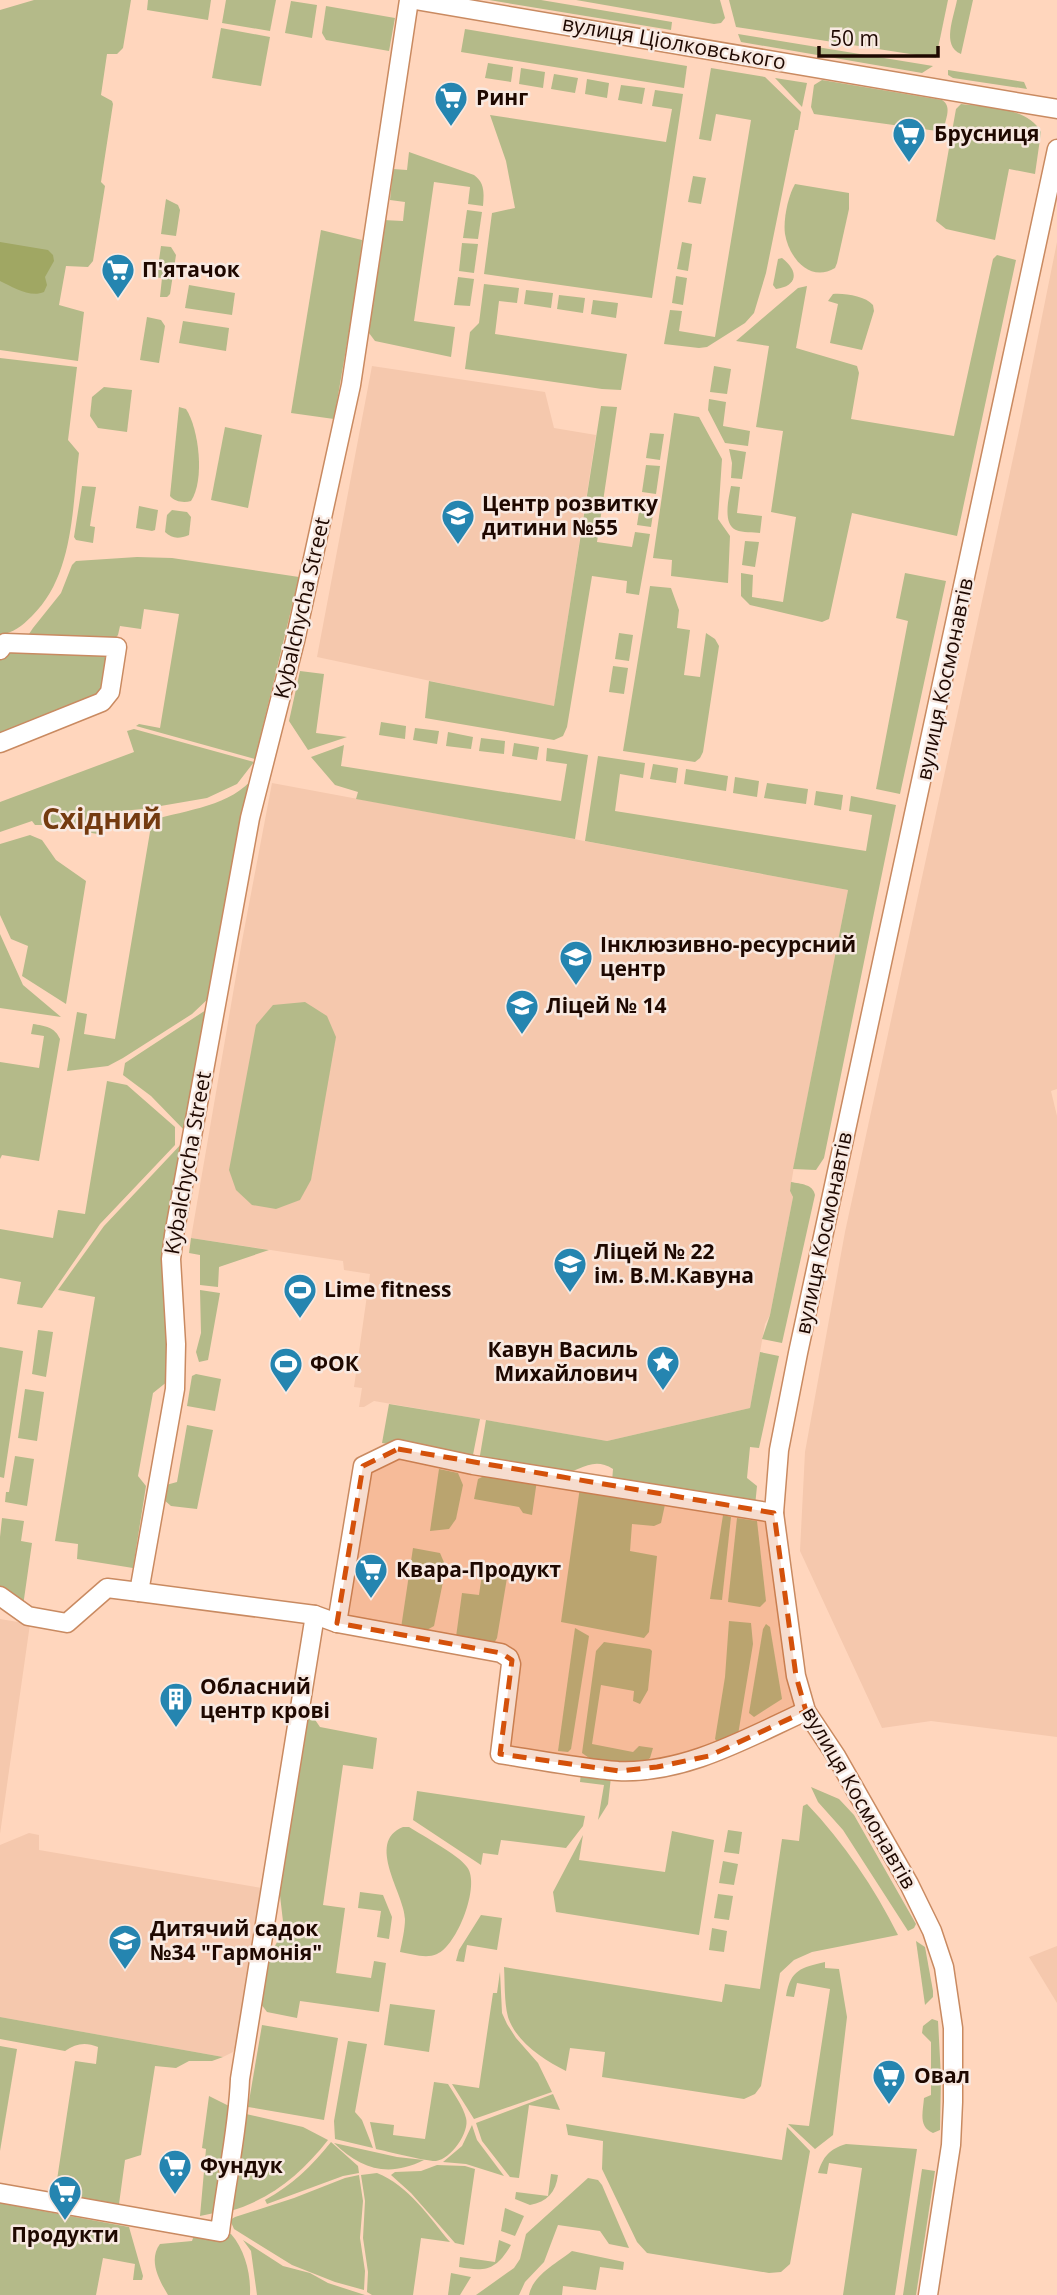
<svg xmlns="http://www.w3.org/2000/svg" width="1057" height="2295" font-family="'Open Sans',sans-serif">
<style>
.built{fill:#f5c8ad}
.green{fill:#b4ba89}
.forest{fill:#a0a763}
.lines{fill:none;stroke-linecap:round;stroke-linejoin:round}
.minor-casing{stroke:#c98a61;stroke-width:21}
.minor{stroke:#fff;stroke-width:18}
.marked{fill:#d4510b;fill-opacity:0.2;stroke:#d4510b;stroke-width:5;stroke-dasharray:14 9;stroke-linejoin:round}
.labels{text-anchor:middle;stroke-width:5;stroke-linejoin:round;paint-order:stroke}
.street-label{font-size:21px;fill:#1e0800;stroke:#f8e9e1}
.poi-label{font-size:21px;font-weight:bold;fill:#1e0800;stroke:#f8e9e1;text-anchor:start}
.district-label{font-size:28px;font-weight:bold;fill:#743b10;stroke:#f8e9e1}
</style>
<rect width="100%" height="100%" fill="#ffd6bd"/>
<g class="built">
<path d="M1057 242V1089L1051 1091 1057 1116V1737L931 1721 882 1728 800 1551 805 1452 845 1232 1020 426Z"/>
<path d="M372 366 545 392 554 428 596 435 554 707 317 657Z"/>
<path d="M272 783 848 890 795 1160 790 1191 793 1197 770 1315 765 1324 750 1408 607 1441 374 1401 364 1407H359L362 1388 354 1387 370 1274 344 1270 343 1261 191 1238 242 941Z"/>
<path d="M0 1619 30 1624 0 1834Z"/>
<path d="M29 1833 39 1835V1850L262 1888 241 2018 237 2044 233 2052 223 2057 0 2017V1845Z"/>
<path d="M1057 1946V2003L1029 1957Z"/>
</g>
<g class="green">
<path d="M34 0H131L123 48 117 54H107L101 95 112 101 113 104 101 182 105 186 93 261 88 267 66 266 59 305 84 312 78 361 0 350V10Z"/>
<path d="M148 0H211L208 20 147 10Z"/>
<path d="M226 0H276L270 31 222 23Z"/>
<path d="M489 0H541L672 22 671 30Z"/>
<path d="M576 0H720L725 18 721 23 714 24Z"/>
<path d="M729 0H948L936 58 736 27Z"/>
<path d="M957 0H973L961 54C941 46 954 17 957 0Z"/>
<path d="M291 1 317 5 312 38 285 33Z"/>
<path d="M326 6 395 18 389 51 326 40 322 33Z"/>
<path d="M221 28 270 37 261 86 212 78Z"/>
<path d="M465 29 687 66 684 88 461 52Z"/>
<path d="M738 34 933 66 922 73 741 42Z"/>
<path d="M488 63 513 67 511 82 485 78Z"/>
<path d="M521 68 545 72 543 88 519 84Z"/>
<path d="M711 68 765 77 801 112 798 130H795L766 273 754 313 745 323 707 347 699 348 664 344 670 310 682 311 679 331 715 337 751 120 716 114 711 141 699 139Z"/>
<path d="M948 70 1024 82 1027 89 953 78 948 75Z"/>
<path d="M554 74 578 78 575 93 551 89Z"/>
<path d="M775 78 807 83 802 107Z"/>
<path d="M587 79 609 83 607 98 585 94Z"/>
<path d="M822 80 942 100C952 106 946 118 944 128L937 131 814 114 811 107 814 85Z"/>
<path d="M621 85 645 88 642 104 618 100Z"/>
<path d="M655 90 683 94 652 298 484 274 492 213 515 208 506 161 490 115 666 142 672 109 652 106Z"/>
<path d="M961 104C986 107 1028 107 1041 132L1035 174 1009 169 995 240 946 229 936 221 956 109Z"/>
<path d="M409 152 474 175C485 183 484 193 483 206L468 204 470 187 434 182 414 321 455 327 451 357 375 341 369 333 383 220 403 221 405 202 390 200 393 169 407 170Z"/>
<path d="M693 176 706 178 701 204 688 202Z"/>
<path d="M795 184 849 193V209L837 263 835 268C810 283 789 258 785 234 783 220 788 196 795 184Z"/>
<path d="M166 199 178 205 180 210 176 236 161 234Z"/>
<path d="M467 210 482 212 478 239 463 238Z"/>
<path d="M321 230 362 240 358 279 334 419 291 413Z"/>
<path d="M682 242 692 244 688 271 677 269Z"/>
<path d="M462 243 478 244 474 273 459 271Z"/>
<path d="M161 246 171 247 176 255 170 294 167 297H160L162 278 153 277 155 260H159Z"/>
<path d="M997 255 1016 260 957 536 852 513 829 619 822 622 750 605 741 596V573L753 575 752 597 783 602 796 517 771 512 783 431 756 427 769 346 736 341 798 288 807 286 796 348 857 366 859 373 851 419 954 436 993 259Z"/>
<path d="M782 258C799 271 798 286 776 289L773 285 778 259Z"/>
<path d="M676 276 687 278 683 305 672 303Z"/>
<path d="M458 277 474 279 470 306 454 305Z"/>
<path d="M484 284 519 288 517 303 499 301 495 334 627 354 621 390 602 389 465 369 470 332 479 323Z"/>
<path d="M189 285 235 293 232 315 185 308Z"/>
<path d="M526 290 553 293 551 308 524 304Z"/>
<path d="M833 294C845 293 865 296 873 305L874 311 862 350 830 343 838 304 828 301Z"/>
<path d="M559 295 585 298 583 313 557 309Z"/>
<path d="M593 300 618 303 616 318 591 314Z"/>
<path d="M147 317 161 320 165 326 159 363 140 360Z"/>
<path d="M183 321 229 328 226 351 179 343Z"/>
<path d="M0 358 77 367 68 440 79 453C72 508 74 575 32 616 22 626 13 633 0 635Z"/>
<path d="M714 366 731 369 727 394 710 392Z"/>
<path d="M104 387 132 390 127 432 98 428 90 416 92 397Z"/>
<path d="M709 399 726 402 723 426 750 431 748 446 725 443 708 410Z"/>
<path d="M601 406 617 407 597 542 632 547 635 532 650 534 639 595 626 593 627 581 592 576 567 727 563 736 554 740 425 718 429 681 554 706Z"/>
<path d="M179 407 186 409C199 429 205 480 191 501 184 503 175 502 170 496Z"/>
<path d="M674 413 699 417 722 459 718 519 730 536 728 583 671 576 672 560 653 558Z"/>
<path d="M225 427 262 435 248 508 211 500Z"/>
<path d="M650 433 664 434 660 460 646 458Z"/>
<path d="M729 449 746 452 742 479 731 478 732 463Z"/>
<path d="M646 465 660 466 656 494 642 492Z"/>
<path d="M82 486 96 487 90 526 95 527 93 543 76 540 74 537Z"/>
<path d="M731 486 740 487 737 513 762 516 760 533C753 532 743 533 736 530 722 524 729 497 731 486Z"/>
<path d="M641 499 655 501 651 527 637 525Z"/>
<path d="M139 506 158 510 155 530 152 531 136 528Z"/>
<path d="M172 510 187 512 191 517 189 535C179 539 172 539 165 532L167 515Z"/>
<path d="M745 541 759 542 755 567 742 565Z"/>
<path d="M137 557 172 558 299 577 255 759 136 726 139 724 160 728 179 614 144 609 141 629 120 626 118 635 113 641 30 638 29 634 33 628 61 593 72 565 76 561Z"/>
<path d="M905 573 946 581 900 794 876 789 908 621 896 618Z"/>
<path d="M650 586 671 588 679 610 677 628 690 630 684 675 700 677 706 633 715 639 719 646 703 752 700 758 695 762 623 751Z"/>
<path d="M619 633 633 635 629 661 615 659Z"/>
<path d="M106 650 103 687 96 697 0 735V658L11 651Z"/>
<path d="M613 666 628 668 624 694 609 692Z"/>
<path d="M300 671 324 674 316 733 347 737 308 750 289 721Z"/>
<path d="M381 722 406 726 405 739 379 735Z"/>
<path d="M415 728 439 731 437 744 413 740Z"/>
<path d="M134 729 254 762 237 784 207 798 143 809 110 812 105 819 103 835 47 825H35L32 821 0 832V802L134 752 127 731Z"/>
<path d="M448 732 473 737 471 749 446 746Z"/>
<path d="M481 738 505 741 504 754 479 751Z"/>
<path d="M514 743 539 747 537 760 512 756Z"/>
<path d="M344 745 341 766 561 801 567 764 546 761 547 748 588 755 575 839 356 799 358 792 335 785 311 757Z"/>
<path d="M598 756 645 763 643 778 620 774 615 811 866 851 872 815 849 811 851 796 896 805 824 1158 816 1170 793 1169 848 890 585 841Z"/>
<path d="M653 764 678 768 676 783 650 779Z"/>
<path d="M686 769 728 776 726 791 684 784Z"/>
<path d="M255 776 210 997 192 1014 123 1058 108 1066 67 1071 77 1012 87 1014 84 1034 115 1039 152 820C186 810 232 806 255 776Z"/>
<path d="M735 777 759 781 757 797 733 793Z"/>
<path d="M767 783 808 789 806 804 764 798Z"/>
<path d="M816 791 843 795 841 810 814 805Z"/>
<path d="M30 835 42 840 56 860 86 881 66 1004 22 976 28 946 11 939 0 915V844Z"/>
<path d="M0 934 23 985 61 1017 0 1008Z"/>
<path d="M305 1002 327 1016 336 1037 311 1180 300 1200 276 1209 252 1205 236 1190 229 1170 256 1025 273 1005Z"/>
<path d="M209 1008 186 1132 151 1096 123 1075 125 1063Z"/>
<path d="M33 1024C45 1026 55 1027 60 1039L39 1161 2 1155 0 1159V1062L39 1068 44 1036 31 1034Z"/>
<path d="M107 1081 127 1085 175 1127V1145L100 1224 42 1308 17 1304 21 1282 0 1278V1229L53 1238 58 1210 85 1214Z"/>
<path d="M184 1141 164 1262 168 1381 153 1393 138 1476 146 1486 133 1568 77 1559 78 1544 55 1541 95 1297 58 1290 104 1226Z"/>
<path d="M791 1182C801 1184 813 1184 815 1195L782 1343 762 1339 770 1315 793 1197 790 1191Z"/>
<path d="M191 1238 269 1250 219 1267 218 1287 200 1285V1255L189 1253Z"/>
<path d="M200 1290 220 1293 208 1360 199 1362 196 1352 201 1333Z"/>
<path d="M38 1330 53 1332 46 1377 32 1374Z"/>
<path d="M0 1347 23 1351 4 1478 0 1477Z"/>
<path d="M760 1352 779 1356 759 1448 750 1447 747 1478 757 1486 755 1506 612 1482 613 1469C592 1455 579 1473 561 1473 534 1473 505 1465 479 1461L486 1420 607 1441 750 1408Z"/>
<path d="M196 1374 221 1379 215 1411 187 1406 192 1376Z"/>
<path d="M25 1389 44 1392 37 1441 18 1438Z"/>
<path d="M389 1404 480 1419 472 1460 459 1455 382 1443Z"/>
<path d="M187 1425 213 1430 197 1509 171 1506 163 1499 166 1485 177 1482Z"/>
<path d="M15 1456 34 1459 27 1506 5 1502 6 1492H9Z"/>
<path d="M439 1469 458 1473 463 1485 456 1519 449 1529 430 1531Z"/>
<path d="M490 1473 537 1480 532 1515 523 1513 519 1507 474 1499 478 1479Z"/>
<path d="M580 1487 666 1500 661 1523 654 1526 632 1524 630 1551 657 1556 649 1632 644 1638 561 1622Z"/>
<path d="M723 1515 731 1517 722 1600 710 1599Z"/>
<path d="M2 1518 24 1521 21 1541 32 1543 23 1606 0 1590V1537Z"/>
<path d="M737 1518 757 1521 766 1601 760 1607 728 1602Z"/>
<path d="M413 1548 440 1553 446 1567 434 1626 425 1631 401 1628Z"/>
<path d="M482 1574 507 1578 497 1638 493 1645 456 1637 462 1593 479 1595Z"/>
<path d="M729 1621 751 1623 753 1644 738 1735 719 1744 715 1739 725 1677Z"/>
<path d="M766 1624 770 1627 782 1699 754 1717 749 1713 763 1629Z"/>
<path d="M575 1628 589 1636 571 1749 568 1752 558 1751Z"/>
<path d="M604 1642 650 1649 652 1651 648 1690 640 1704 633 1701 634 1691 601 1685 592 1744 633 1752 639 1746 653 1748 650 1758 640 1765 592 1760 582 1753 596 1651Z"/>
<path d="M307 1708 320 1727 377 1738 373 1769 343 1765 323 1905 345 1908 336 1973 371 1978 374 1961 386 1963 379 2012 300 2001 297 2018 267 2012 261 2004 264 1965 284 1930 279 1887Z"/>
<path d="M581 1773 611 1777 608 1804 598 1820 604 1785 580 1782Z"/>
<path d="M811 1787 839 1799 854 1815 916 1924 914 1928 908 1931 843 1830 818 1802Z"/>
<path d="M417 1791 585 1816 583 1826 566 1848 501 1840 498 1855 483 1853 481 1865 413 1820Z"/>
<path d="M807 1804C844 1843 874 1887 898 1935L812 1952 794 1960 780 1973 761 2086 755 2094 744 2099 602 2077 605 2052 570 2048 566 2071C544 2060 516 2042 508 2017 504 2001 505 1983 504 1967L722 2002 725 1984 760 1989 782 1839 799 1841 803 1806Z"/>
<path d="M403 1827H409C423 1836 459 1855 467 1867 481 1885 457 1946 437 1954 426 1959 412 1954 400 1952 402 1942 405 1929 405 1919 405 1895 365 1842 403 1827Z"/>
<path d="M728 1830 742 1832 739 1854 724 1852Z"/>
<path d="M672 1831 714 1840 699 1935 556 1912 553 1892 583 1835 579 1860 665 1872Z"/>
<path d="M723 1861 738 1864 734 1885 719 1883Z"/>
<path d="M360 1892 383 1895 392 1917 389 1939 377 1937 381 1911 358 1908Z"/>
<path d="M718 1894 733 1896 729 1920 714 1918Z"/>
<path d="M481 1915 502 1918 497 1950 467 1945 464 1962 456 1961 459 1950Z"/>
<path d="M712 1928 727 1931 724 1952 709 1950Z"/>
<path d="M916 1941 925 1947 933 1991V1997L925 2005Z"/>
<path d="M825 1962V1968L839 1969 847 2017 833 2135 815 2149 788 2124 809 2126 830 1989 797 1983 794 1997 786 1996C791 1969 801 1968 825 1962Z"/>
<path d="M500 1972 502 2013 507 2024 516 2038 538 2063 552 2092 474 2119 452 2084 479 2088 493 1993H497Z"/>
<path d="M390 2004 435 2010 429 2052 384 2045Z"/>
<path d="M0 2017 223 2057 212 2061H189L176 2068 155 2066 141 2155 125 2160 119 2204 55 2193 75 2061 96 2064 98 2047C86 2042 76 2043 65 2051L0 2039Z"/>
<path d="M932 2019 938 2021 941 2077 940 2130 933 2133C918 2127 923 2112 924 2098L931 2095V2042L922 2033 923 2026Z"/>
<path d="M262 2025 338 2038 324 2120 248 2107Z"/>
<path d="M348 2041 367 2044 355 2112 362 2120 373 2148 335 2139 334 2121Z"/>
<path d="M0 2046 17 2049 0 2151Z"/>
<path d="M434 2082 448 2084C454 2094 463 2106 466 2118 470 2132 451 2159 436 2161 429 2162 386 2151 376 2149L370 2122 394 2125 393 2135 425 2139Z"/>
<path d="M553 2094 560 2110 529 2105 519 2178 510 2177 482 2141 476 2123Z"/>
<path d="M209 2096 233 2108 219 2212 200 2216 206 2149 202 2148Z"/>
<path d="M246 2114 303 2127 328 2140C302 2173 272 2199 230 2211Z"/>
<path d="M566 2124 782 2160 787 2127 810 2151 790 2264 781 2272 769 2273 647 2253 637 2242 602 2169 603 2141 568 2135Z"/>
<path d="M472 2125 477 2140 504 2176 466 2164 443 2162 462 2146Z"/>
<path d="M331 2142 358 2166 359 2173 343 2176 267 2204 265 2200C292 2185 312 2166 331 2142Z"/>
<path d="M334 2143 397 2157 424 2160C388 2178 361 2169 334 2143Z"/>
<path d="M846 2144 917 2149 895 2295H843L862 2168 829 2163 827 2174 818 2173C823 2157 829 2149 846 2144Z"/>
<path d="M437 2165 465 2166 475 2169 464 2245 455 2243 411 2193 391 2175 395 2172 421 2171Z"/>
<path d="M922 2169 935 2171 916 2295H903Z"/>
<path d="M377 2173C408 2185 430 2218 450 2242L421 2238 413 2295H372L367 2292 368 2272 363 2238 365 2201 361 2175Z"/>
<path d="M551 2174 558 2175C556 2192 547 2202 530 2205L515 2199 516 2192 548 2196Z"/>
<path d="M359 2175 363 2201 360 2238 365 2271 364 2290 335 2282 292 2265 234 2229 230 2220 235 2217 294 2198 345 2178Z"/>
<path d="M588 2178 598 2180 602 2185 629 2248 609 2244 600 2231 558 2225 544 2262 525 2282 519 2295H476L514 2268 520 2259 526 2234Z"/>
<path d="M0 2203 129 2227 143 2276 142 2280H133L135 2264 103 2258 96 2295H0Z"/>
<path d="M505 2208 524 2216 515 2236 501 2231Z"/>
<path d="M196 2229 231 2234C245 2250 251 2274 250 2295H168C159 2280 148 2260 160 2244L192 2241Z"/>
<path d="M243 2240 283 2266 310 2273 328 2283 365 2295H257L251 2251Z"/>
<path d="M499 2240 511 2245C496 2270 486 2272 459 2267L460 2257 495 2262Z"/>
<path d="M572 2251 624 2262 623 2270 600 2267 596 2290 563 2286 562 2295H529C533 2275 557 2263 572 2251Z"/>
<path d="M451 2273 471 2277 460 2295H448Z"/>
</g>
<path class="forest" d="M0 242 48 250 53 255 54 261 45 277 47 285 44 292C30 298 13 287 0 281Z"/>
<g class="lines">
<defs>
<g id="minor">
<path d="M409 0 351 385 295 641 250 818 174 1235 171 1259 176 1344 175 1389 139 1592 315 1615 337 1623 501 1653 509 1658 511 1664 500 1754C539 1760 578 1768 618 1771 685 1774 747 1738 806 1711"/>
<path d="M415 0 1057 109"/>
<path d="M0 650 5 643 117 647 110 692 102 702 0 743"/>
<path d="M0 1596 28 1616 67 1623 107 1588 139 1592"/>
<path d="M337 1623 363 1466 398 1449 473 1465 774 1513"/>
<path d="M0 2193 220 2232C226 2181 238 2131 240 2079L315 1615"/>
<path d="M928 2295 951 2145 953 2102V2028L944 1967 932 1931 909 1884 836 1756 806 1711 796 1676 774 1513 779 1450 798 1353 1057 149"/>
</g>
</defs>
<use href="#minor" class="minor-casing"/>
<use href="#minor" class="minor"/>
</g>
<path class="marked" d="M398 1449 774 1513 796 1676 806 1711 709 1756 657 1767 619 1771 500 1754 512 1660 501 1653 337 1623 363 1466Z"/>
<defs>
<symbol id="supermarket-pin" viewBox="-11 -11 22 30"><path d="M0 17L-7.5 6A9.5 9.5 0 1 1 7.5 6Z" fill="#2585b0" stroke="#f8e9e1"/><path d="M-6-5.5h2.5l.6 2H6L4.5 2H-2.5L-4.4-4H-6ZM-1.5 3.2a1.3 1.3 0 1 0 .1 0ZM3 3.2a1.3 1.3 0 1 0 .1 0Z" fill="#fff"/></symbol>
<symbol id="school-pin" viewBox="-11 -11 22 30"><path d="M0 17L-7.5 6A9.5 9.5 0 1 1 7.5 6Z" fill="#2585b0" stroke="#f8e9e1"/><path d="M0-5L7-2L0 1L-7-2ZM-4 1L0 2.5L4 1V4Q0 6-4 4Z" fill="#fff"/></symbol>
<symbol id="stadium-pin" viewBox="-11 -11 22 30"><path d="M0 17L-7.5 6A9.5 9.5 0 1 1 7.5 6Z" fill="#2585b0" stroke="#f8e9e1"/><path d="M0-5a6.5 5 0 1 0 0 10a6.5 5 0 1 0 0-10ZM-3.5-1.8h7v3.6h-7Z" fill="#fff"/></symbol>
<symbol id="sight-pin" viewBox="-11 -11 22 30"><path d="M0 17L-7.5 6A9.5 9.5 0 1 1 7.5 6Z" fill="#2585b0" stroke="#f8e9e1"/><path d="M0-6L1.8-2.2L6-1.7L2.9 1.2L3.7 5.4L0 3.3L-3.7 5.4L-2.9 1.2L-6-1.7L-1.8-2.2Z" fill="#fff"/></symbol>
<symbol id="building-pin" viewBox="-11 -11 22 30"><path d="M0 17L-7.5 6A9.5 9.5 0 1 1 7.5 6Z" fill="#2585b0" stroke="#f8e9e1"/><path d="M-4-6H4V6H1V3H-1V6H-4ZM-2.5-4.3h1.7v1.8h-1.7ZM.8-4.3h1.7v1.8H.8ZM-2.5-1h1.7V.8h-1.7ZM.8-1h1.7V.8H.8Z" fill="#fff"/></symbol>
</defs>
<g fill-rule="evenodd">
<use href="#supermarket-pin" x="432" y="79" width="38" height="52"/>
<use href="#supermarket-pin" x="890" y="115" width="38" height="52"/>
<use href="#supermarket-pin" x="99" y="251" width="38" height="52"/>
<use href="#school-pin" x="439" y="497" width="38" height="52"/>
<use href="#school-pin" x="557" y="938" width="38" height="52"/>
<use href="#school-pin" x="503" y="987" width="38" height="52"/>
<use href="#school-pin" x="551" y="1245" width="38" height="52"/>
<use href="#stadium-pin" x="281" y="1271" width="38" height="52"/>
<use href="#sight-pin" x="644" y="1343" width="38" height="52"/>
<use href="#stadium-pin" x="267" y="1345" width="38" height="52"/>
<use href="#supermarket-pin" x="352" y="1551" width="38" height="52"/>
<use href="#building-pin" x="157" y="1680" width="38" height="52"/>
<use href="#school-pin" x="106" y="1922" width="38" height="52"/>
<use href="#supermarket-pin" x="870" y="2057" width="38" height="52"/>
<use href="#supermarket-pin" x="156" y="2147" width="38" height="52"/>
<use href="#supermarket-pin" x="46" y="2173" width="38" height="52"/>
</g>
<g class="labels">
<g class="street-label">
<text transform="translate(674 43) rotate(10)" y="7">вулиця Ціолковського</text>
<text transform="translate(302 608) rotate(-77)" y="7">Kybalchycha Street</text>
<text transform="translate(945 679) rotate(-78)" y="7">вулиця Космонавтів</text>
<text transform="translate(188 1163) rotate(-80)" y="7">Kybalchycha Street</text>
<text transform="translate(824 1233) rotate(-78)" y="7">вулиця Космонавтів</text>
<text transform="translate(859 1798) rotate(60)" y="7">вулиця Космонавтів</text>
</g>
<g class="poi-label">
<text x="476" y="105">Ринг</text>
<text x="934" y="141">Брусниця</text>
<text x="142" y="277">П'ятачок</text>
<text x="482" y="511">Центр розвитку<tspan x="482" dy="24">дитини №55</tspan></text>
<text x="600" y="952">Інклюзивно-ресурсний<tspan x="600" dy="24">центр</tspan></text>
<text x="546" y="1013">Ліцей № 14</text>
<text x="594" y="1259">Ліцей № 22<tspan x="594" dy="24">ім. В.М.Кавуна</tspan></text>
<text x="324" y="1297">Lime fitness</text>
<text x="638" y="1357" text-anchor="end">Кавун Василь<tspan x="638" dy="24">Михайлович</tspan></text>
<text x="310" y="1371">ФОК</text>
<text x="396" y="1577">Квара-Продукт</text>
<text x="200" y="1694">Обласний<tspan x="200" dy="24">центр крові</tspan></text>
<text x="150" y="1936">Дитячий садок<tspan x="150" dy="24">№34 "Гармонія"</tspan></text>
<text x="914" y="2083">Овал</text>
<text x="200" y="2173">Фундук</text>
<text x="65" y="2242" text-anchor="middle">Продукти</text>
</g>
<g class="district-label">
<text x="102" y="829">Східний</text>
</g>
</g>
<path d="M819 46v10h119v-10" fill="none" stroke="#1e0800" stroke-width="3.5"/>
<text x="830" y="46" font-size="21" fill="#1e0800" stroke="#f8e9e1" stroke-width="5" paint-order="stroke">50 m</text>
</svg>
